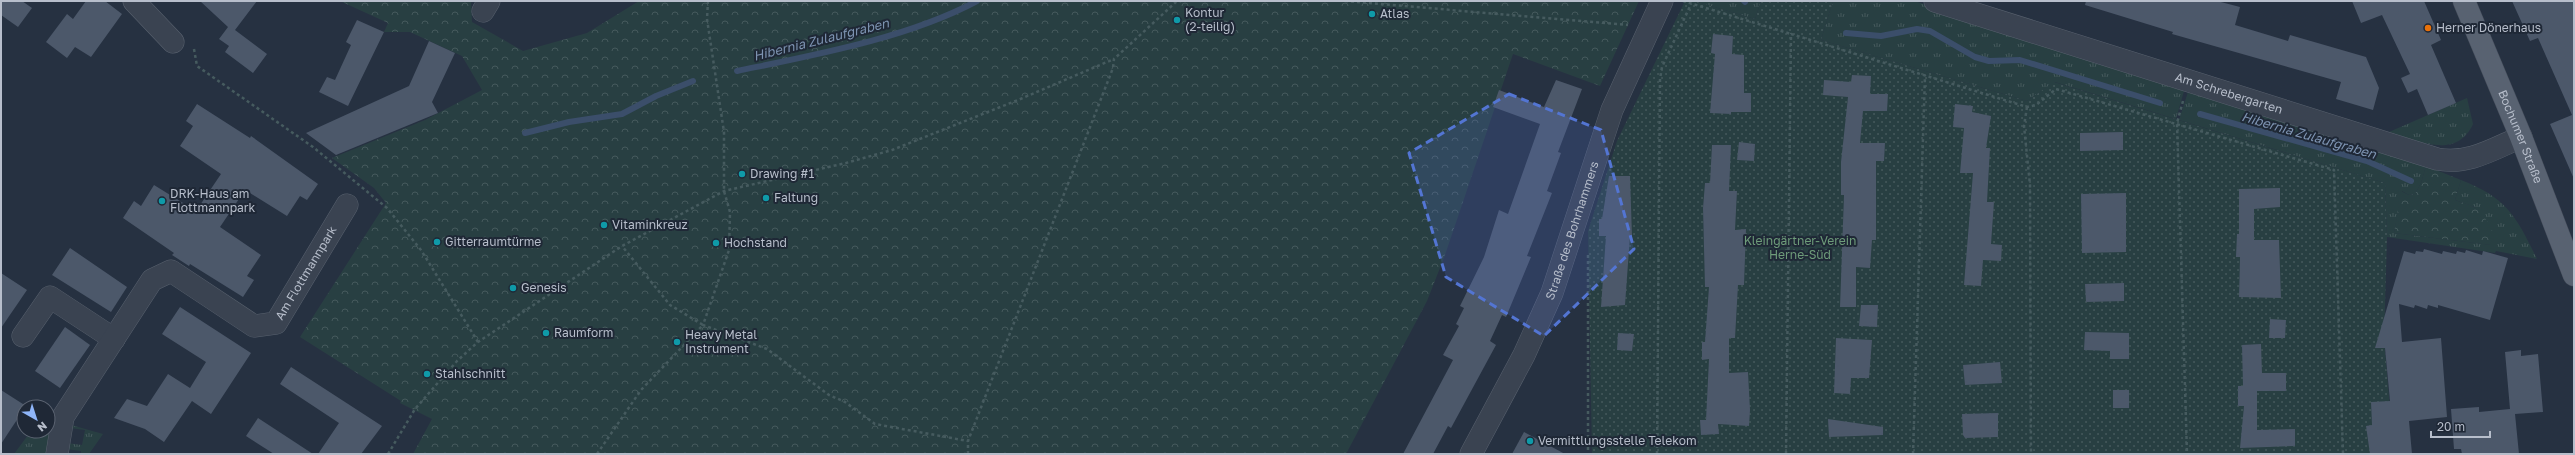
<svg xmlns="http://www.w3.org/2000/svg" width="2575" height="455" font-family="'Golos Text',sans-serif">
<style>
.grass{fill:url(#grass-tufts)}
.forest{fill:url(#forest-crowns)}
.garden{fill:url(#garden-dots)}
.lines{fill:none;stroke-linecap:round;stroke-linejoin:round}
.stream{stroke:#3b4e6a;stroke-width:6}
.building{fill:#4c586a}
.minor-casing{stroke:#58616e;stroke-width:23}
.major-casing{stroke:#444c5a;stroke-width:23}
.path{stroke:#465b5f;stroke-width:2.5;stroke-dasharray:3 3;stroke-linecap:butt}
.minor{stroke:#3a4351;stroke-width:22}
.major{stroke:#586271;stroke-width:22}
.marked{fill:#5375d3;fill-opacity:0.2;stroke:#5375d3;stroke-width:3;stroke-dasharray:8 5;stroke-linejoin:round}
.culture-dot{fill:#0f9aa8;stroke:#1f2836;stroke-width:1.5}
.food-dot{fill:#e8710a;stroke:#1f2836;stroke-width:1.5}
.labels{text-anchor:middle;stroke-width:4;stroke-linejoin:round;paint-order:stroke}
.poi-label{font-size:12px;fill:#b7becb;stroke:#1f2836;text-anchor:start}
.street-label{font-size:12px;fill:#b7becb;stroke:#1f2836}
.park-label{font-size:12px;fill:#6e9c7a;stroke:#1f2836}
.water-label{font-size:13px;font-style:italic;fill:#7e94b2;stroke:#1f2836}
</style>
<defs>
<pattern id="grass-tufts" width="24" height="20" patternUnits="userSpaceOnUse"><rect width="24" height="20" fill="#283f42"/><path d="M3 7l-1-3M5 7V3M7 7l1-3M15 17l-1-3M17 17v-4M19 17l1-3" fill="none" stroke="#45595c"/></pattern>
<pattern id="forest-crowns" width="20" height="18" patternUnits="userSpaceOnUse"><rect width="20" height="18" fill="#283f42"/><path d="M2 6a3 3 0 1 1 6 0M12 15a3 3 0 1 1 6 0" fill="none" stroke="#45595c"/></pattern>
<pattern id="garden-dots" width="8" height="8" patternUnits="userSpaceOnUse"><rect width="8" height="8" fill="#283f42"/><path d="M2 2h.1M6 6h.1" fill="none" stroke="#45595c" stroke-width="1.8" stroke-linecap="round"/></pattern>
</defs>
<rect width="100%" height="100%" fill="#263141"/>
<g class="grass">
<path d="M1694 1H1761L1755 19Z"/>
<path d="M1833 1H1914L2022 34 2184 91 2176 119 2055 82 2027 101 1821 40Z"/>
<path d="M2188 92 2426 166 2421 183 2415 194 2409 195 2402 191 2394 233 2491 245 2475 207 2455 200 2461 180C2507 198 2516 216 2537 259L2496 251 2495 253 2387 237 2385 183 2179 120Z"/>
<path d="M2467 98 2473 124C2456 161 2417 140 2389 132Z"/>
<path d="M48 418 53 421 47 454H14L31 431H48Z"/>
<path d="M71 425 103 434 89 454H81V451L66 449 67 443 82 445 85 430 70 428Z"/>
</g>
<g class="forest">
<path d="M340 1H471L472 22 523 51 587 33 639 1H1639L1600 86 1513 54 1445 255 1427 301 1346 454H413L432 419 400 403 401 401 300 337 386 203 374 188 332 158 425 120 482 90 462 56 410 32H384L388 23Z"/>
<path d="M2426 166 2461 180 2455 200C2462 203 2470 204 2476 208 2484 214 2495 232 2495 241L2491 245 2394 233 2401 191 2409 195 2415 194 2421 183Z"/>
</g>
<path class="garden" d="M1685 1H1694L1755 19 1761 1H1833L1821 40 2027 101 2054 82 2385 183 2387 237 2384 339 2394 454H1592L1588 231 1617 141Z"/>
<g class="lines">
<g class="stream">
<path d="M1744 1 1745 2"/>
<path d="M1846 33 1881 36 1917 29 1930 31 1975 57 1989 61 2020 60 2160 103"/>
<path d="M737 71C814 55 908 38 977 1"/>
<path d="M2200 114 2367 161 2411 181"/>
<path d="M525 133 569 122 622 114 656 96 693 81"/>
</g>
</g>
<g class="building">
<path d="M1 1H22L32 8 18 27 1 15Z"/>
<path d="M86 1H105L122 14 91 57 75 47 67 58 46 42 67 14 73 19Z"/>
<path d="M200 1H257L235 30 267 54 253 73 225 52 229 46 219 39 228 27Z"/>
<path d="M2086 1H2217L2240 7 2235 25 2288 41 2290 35 2366 57 2379 88 2373 110 2336 99 2341 82 2172 34 2173 32 2085 5Z"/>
<path d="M2352 1H2424L2441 40 2431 45 2456 103 2428 115 2417 89 2408 93 2401 78 2410 74 2382 15 2361 23Z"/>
<path d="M2512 1H2574V179L2550 124 2572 115 2538 38 2530 41Z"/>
<path d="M357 20 384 32 348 106 319 92 327 77 335 80 351 45 346 42Z"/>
<path d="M1713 34 1733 36 1732 54 1744 55V93H1751V112H1731V114L1710 113 1715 54 1711 53Z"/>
<path d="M429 41 455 53 432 102 438 113 336 155 306 133 409 86Z"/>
<path d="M1852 75 1871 76 1870 94H1888L1887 111H1863L1860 143H1885L1884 161H1876V240H1872L1870 268 1856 267V307H1840L1844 195H1841V162L1848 97 1823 95 1824 80 1851 82Z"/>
<path d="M1556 80 1582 89 1558 152 1561 153 1547 191 1552 193 1527 256 1531 257 1506 317 1502 315 1490 341 1496 345 1451 428 1448 426 1433 454H1403L1453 360 1443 355 1459 326 1456 324 1464 308 1460 306 1484 257 1499 210 1508 214 1540 124 1493 107 1499 90 1544 107Z"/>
<path d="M197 104 250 138 251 136 318 184 307 200 300 196 287 216 245 190 220 227 261 255 247 276 254 280 243 297 190 264 189 266 172 255 174 253 123 218 134 201 141 206 154 185 196 211 221 174 180 146 193 126 186 121Z"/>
<path d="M1955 104 1973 106 1972 112 1991 116 1986 148H1990L1987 202H1994L1991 244 2002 245 2001 261 1983 260 1981 286 1964 285 1973 173H1960L1964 128 1953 127Z"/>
<path d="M2123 132V150L2080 151V133Z"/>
<path d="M1739 142 1755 144 1754 161 1737 160Z"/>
<path d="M1712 145H1731L1729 191H1737L1735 230 1746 229 1744 285H1738L1735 338H1729V373L1748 372 1750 410 1749 426 1718 424 1719 434 1701 435 1700 420H1706L1709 359 1702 360V342H1705L1709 287H1705L1703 208 1705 183H1710Z"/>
<path d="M1609 176H1630L1632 236H1630L1625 305 1601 307 1606 236H1599V219H1602Z"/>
<path d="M2280 188V207L2254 209V240H2279L2281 298 2239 297 2240 257H2236L2237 234H2239V189Z"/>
<path d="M2126 193V252L2082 253 2081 194Z"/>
<path d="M70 248 127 287 111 312 52 275Z"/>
<path d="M2424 249 2442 254 2443 251 2456 254 2457 251 2465 253 2466 250 2482 255 2483 251 2508 258 2490 320 2438 305V308L2428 305 2427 309 2415 305 2414 308 2399 304 2402 342 2441 338 2447 417 2409 421 2412 454H2370L2366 426 2372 425 2371 402 2390 401 2385 348H2375L2404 251 2415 254 2416 251 2423 252Z"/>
<path d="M1 273 27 290 1 328Z"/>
<path d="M2124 283V301L2086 302 2085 284Z"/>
<path d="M1861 305H1878L1877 327 1859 326Z"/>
<path d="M180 307 251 353 211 414 192 401 164 442 145 429 114 418 127 399 147 406 168 374 190 388 206 362 162 334Z"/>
<path d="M2270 319 2286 320 2285 338H2269Z"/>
<path d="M65 327 90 345 60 388 35 371Z"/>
<path d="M2085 332 2129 333V359H2110V351L2084 350Z"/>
<path d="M1618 333 1634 334 1632 351 1617 350Z"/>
<path d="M1836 338 1872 340 1869 378H1851L1850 394 1834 393Z"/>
<path d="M2261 344 2262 373H2286V391H2257V430L2295 429V446L2240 448 2244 406H2238V386H2243L2242 345Z"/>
<path d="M2521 350V356L2538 354 2543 412 2515 414 2519 454H2462L2461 449H2454L2451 409 2479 407V412L2510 409 2505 352Z"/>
<path d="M2000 362 2002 383 1965 385 1963 365Z"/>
<path d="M291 367 382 426 361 454H318L339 423 280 384Z"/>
<path d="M1 390 26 406 1 444Z"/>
<rect x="2113" y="390" width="16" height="18"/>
<path d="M1998 413V437L1965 438 1963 435 1962 414Z"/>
<path d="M258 418 313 454H274L246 436Z"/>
<path d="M1828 419 1883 427V435L1829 437Z"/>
<path d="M1524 432 1565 454H1512Z"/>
</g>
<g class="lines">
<defs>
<g id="minor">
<path d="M134 1 173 42"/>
<path id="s1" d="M1935 1 2437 159C2468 165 2493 149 2521 137"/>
<path d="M483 11 489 1"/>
<path d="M23 336 50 297 114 339"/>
<path id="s2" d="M57 454 63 417 152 280 171 271 254 326 276 323 347 205"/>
<path id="s3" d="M1471 454 1524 355 1552 293 1612 110 1662 1"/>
</g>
<g id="major">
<path id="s4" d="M2464 1 2521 137 2574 275"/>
</g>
</defs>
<use href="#minor" class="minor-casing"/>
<use href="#major" class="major-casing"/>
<g class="path">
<path d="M708 1 707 19 724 132V191L730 212 729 250 703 325 767 349 829 395 845 402 875 424 968 441"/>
<path d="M1345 1 1628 25"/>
<path d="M1683 1 1791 34"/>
<path d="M194 49 197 66 313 147 387 208 421 250 478 342"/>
<path d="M2183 101 2177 123 2187 454"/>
<path d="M2027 107 2024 126 2030 185 2031 454"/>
<path d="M1588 255V454"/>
<path d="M388 454 415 409 457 361 478 342 622 246 724 191 846 163 892 150 1018 100 1114 59"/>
<path d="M597 454 641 390 703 325 670 305 622 246"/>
<path d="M968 454V441L1113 68 1114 59 1176 2 1181 1"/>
<path d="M1657 454 1660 79 1662 67 1691 4"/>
<path d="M1786 454 1791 34 2027 107 2036 105 2056 89 2334 170 2343 454"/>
<path d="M1913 454 1925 75"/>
</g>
<use href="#minor" class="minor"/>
<use href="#major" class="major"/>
</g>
<path class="marked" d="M1509 94 1601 130 1634 249 1544 336 1446 277 1409 153Z"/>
<g class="culture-dot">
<circle cx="1372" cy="14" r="4"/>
<circle cx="1177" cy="20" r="4"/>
<circle cx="742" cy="174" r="4"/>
<circle cx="766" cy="198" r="4"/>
<circle cx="162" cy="201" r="4"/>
<circle cx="604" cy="225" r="4"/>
<circle cx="437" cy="242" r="4"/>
<circle cx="716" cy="243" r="4"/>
<circle cx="513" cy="288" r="4"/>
<circle cx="546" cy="333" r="4"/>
<circle cx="677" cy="342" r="4"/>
<circle cx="427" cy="374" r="4"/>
<circle cx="1530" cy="441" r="4"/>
</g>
<circle class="food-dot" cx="2428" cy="28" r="4"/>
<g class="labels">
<g class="poi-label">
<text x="1185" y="17">Kontur<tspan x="1185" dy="14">(2-teilig)</tspan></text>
<text x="1380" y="18">Atlas</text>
<text x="2436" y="32">Herner Dönerhaus</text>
<text x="750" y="178">Drawing #1</text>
<text x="170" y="198">DRK-Haus am<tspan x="170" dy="14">Flottmannpark</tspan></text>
<text x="774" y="202">Faltung</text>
<text x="612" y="229">Vitaminkreuz</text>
<text x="445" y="246">Gitterraumtürme</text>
<text x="724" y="247">Hochstand</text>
<text x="521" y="292">Genesis</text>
<text x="554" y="337">Raumform</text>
<text x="685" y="339">Heavy Metal<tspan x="685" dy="14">Instrument</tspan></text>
<text x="435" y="378">Stahlschnitt</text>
<text x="1538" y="445">Vermittlungsstelle Telekom</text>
</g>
<g class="street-label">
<text dy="4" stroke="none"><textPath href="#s1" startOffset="308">Am Schrebergarten</textPath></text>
<text dy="4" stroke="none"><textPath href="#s4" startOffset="147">Bochumer Straße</textPath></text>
<text dy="4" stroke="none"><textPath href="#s3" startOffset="246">Straße des Bohrhammers</textPath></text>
<text dy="4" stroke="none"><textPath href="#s2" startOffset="402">Am Flottmannpark</textPath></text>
</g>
<g class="park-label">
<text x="1800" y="245">Kleingärtner-Verein<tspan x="1800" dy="14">Herne-Süd</tspan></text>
</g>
<g class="water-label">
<text transform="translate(821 39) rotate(-14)" y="5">Hibernia Zulaufgraben</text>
<text transform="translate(2309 135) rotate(16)" y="5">Hibernia Zulaufgraben</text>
</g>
</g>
<rect width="2575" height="455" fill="none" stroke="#b7becb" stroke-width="4"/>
<g transform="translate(36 419) rotate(141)"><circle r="19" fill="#1f2836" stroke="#5c6472"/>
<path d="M0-3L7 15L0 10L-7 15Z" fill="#8fb5f8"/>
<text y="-6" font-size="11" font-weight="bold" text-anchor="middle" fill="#b7becb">N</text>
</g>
<path d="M2431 431v6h59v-6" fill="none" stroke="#b7becb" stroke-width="2"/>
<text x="2437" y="431" font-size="12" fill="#b7becb" stroke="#1f2836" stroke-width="3" paint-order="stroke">20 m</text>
</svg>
